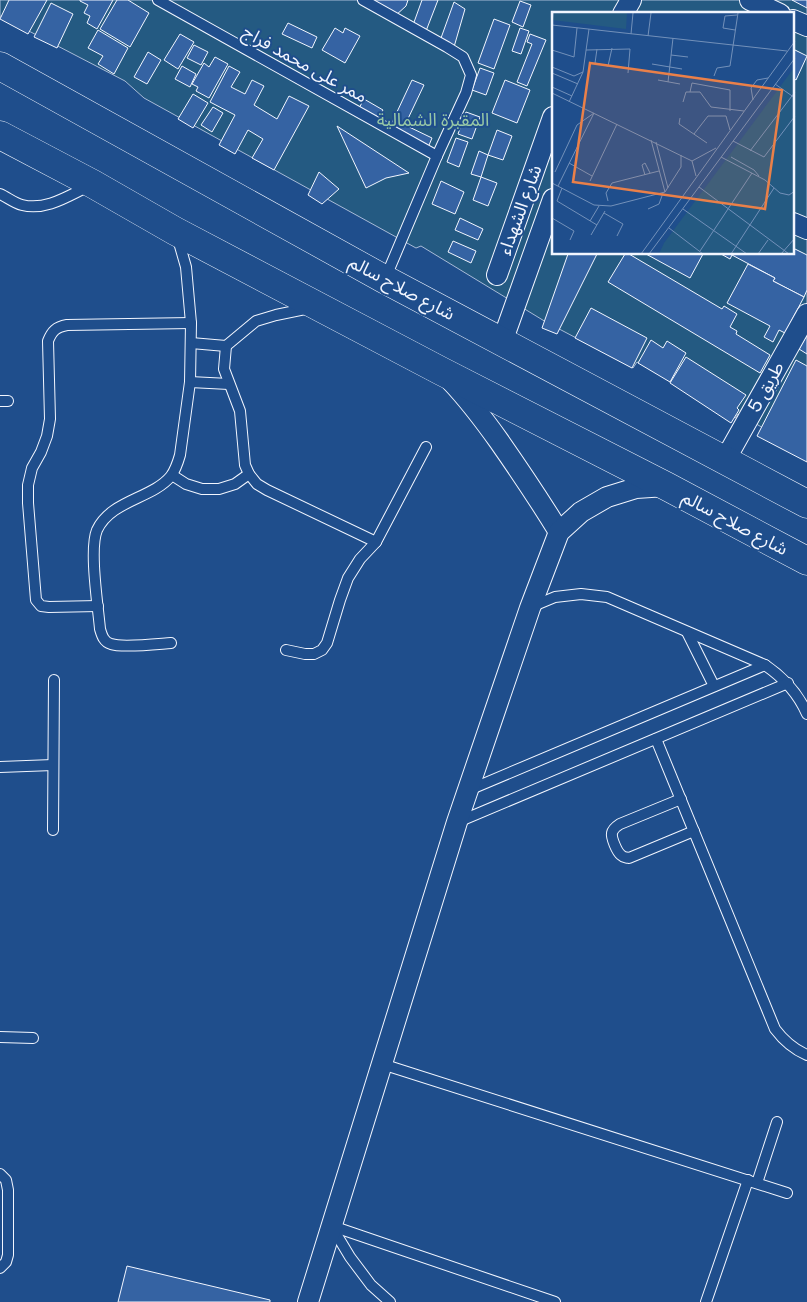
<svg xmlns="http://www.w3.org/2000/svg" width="807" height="1302" font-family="'Public Sans','Noto Sans Arabic',sans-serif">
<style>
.green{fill:#245a82;stroke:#a8bbd7;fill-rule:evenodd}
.building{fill:#3563a3;stroke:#f2f6ff}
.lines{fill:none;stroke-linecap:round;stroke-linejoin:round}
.lane-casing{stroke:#f2f6ff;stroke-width:12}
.street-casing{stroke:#f2f6ff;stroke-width:22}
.highway-casing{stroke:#f2f6ff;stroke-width:29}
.lane{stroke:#1f4e8c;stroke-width:10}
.street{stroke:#1f4e8c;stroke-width:20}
.highway{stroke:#1f4e8c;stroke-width:28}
.labels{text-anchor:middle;stroke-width:4;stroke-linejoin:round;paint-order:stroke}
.street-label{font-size:18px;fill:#f2f6ff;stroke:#1f4e8c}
.park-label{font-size:18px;fill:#97c8a6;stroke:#1f4e8c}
.inset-road{fill:none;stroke:#7391ba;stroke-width:1}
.view{fill:#ea8049;fill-opacity:0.15;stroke:#ea8049;stroke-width:2.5}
.inset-edge{fill:none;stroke:#f2f6ff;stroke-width:2.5}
</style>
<rect width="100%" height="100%" fill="#1f4e8c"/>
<path class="green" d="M0 0H807V452L738 414 735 418 637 362 633 368 546 322 421 246 416 248 144 98 125 81 0 16ZM553 14H793V254H553Z"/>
<g class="building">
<path d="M9 0H47L28 34 0 19Z"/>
<path d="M80 0H113L97 29 87 23 90 16 84 13 88 5 80 1Z"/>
<path d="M117 0H128L149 13 130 47 100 29Z"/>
<path d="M365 0H408L406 6 395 16Z"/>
<path d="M422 0H438L426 31 413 25Z"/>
<path d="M792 0H807V8Z"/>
<path d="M520 1 531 5 523 27 512 22Z"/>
<path d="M454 2 465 9 454 47 441 38Z"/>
<path d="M51 3 73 14 57 48 34 37Z"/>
<path d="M494 19 510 25 494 69 478 63Z"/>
<path d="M288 23 317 37 312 48 282 34Z"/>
<path d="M335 28 343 33 345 28 360 36 345 63 322 50Z"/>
<path d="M520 28 529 31 521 54 512 51Z"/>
<path d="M98 30 128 48 114 74 98 64 103 56 88 48Z"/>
<path d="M180 34 194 42 178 69 164 60Z"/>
<path d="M530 34 546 40 527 86 517 82 532 44 527 42Z"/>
<path d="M194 45 208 52 201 65 187 58Z"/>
<path d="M793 49 807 56 796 80 793 78Z"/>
<path d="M148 52 161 60 147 84 134 77Z"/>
<path d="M215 57 228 64 209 98 196 91 198 87 192 84 204 63 209 67Z"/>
<path d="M182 66 196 74 190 87 175 79Z"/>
<path d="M229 66 240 72 231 87 245 94 252 80 264 86 254 105 277 119 289 96 309 106 274 170 252 158 263 139 248 130 235 154 219 145 235 115 210 102Z"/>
<path d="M480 68 494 73 486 95 472 90Z"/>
<path d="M412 80 424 85 405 125 432 138 427 150 388 131Z"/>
<path d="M505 80 530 90 517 123 492 113Z"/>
<path d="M193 94 208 103 193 128 178 119Z"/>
<path d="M364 99 383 110 377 120 358 110Z"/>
<path d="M213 107 223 113 212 132 201 125Z"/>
<path d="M466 112 480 117 472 139 458 134Z"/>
<path d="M337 126 409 173 386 178 366 188Z"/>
<path d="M497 130 512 136 503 160 488 155Z"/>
<path d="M456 138 468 142 459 167 447 162Z"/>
<path d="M479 151 488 155 481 177 471 174Z"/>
<path d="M319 172 339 189 322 204 308 195Z"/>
<path d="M481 177 497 183 488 206 473 200Z"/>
<path d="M441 181 464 192 455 214 432 204Z"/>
<path d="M460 218 483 229 478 240 455 230Z"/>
<path d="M453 241 476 251 471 263 448 252Z"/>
<path d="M793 248 807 255V290L804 297 773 281 775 278 732 255 730 259 721 254H793Z"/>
<path d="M568 254H597L557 334 542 328Z"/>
<path d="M625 254H629L722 309 724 306 737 314 730 327 737 331 736 334 770 355 760 373 608 282Z"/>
<path d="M646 254H703L690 278Z"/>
<path d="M748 264 775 278 773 281 804 297 785 333 779 330 773 342 764 337 770 326 727 303Z"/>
<path d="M591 308 647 338 632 368 575 338Z"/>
<path d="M807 335V354L799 349Z"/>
<path d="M651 340 663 348 667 341 686 353 670 382 638 363Z"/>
<path d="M686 357 746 395 737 408 739 410 731 423 670 383Z"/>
<path d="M796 360 807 366V462L757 436Z"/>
<path d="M127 1266 270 1300V1302H118Z"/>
</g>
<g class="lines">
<defs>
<g id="lane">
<path d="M158 0 437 156"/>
<path d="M363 0 447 47 463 57 471 75 466 93 437 156 385 279"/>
<path d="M0 194C7 197 14 203 22 205 46 211 68 196 89 186"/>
<path d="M310 308 276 315 256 321 226 346 224 369 240 411 245 465 249 474 257 484 267 490 376 542"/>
<path d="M191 343 226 346"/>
<path d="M190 382 229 384"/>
<path d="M0 401H8"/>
<path d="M172 475 186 484 202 489H219L235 484 249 474"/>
<path d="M98 606 49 607 41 606 36 600 28 503V485L32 468 41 452 47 436 50 419 48 341C52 331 56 327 67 325L191 323"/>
<path d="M531 607 555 597 581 594 607 597 765 665C784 678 798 693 807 714"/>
<path d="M687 632 714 686"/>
<path d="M171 643C157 644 122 648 111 644 104 642 102 636 100 629 98 606 89 549 97 530 111 500 152 499 171 476 176 469 178 462 180 455L190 382 191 323 186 267 178 239"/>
<path d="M286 650 305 654H314L322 650 327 643 340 600 348 578 360 559 376 542 426 447"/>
<path d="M656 739 775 1029C784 1041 793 1049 807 1055"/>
<path d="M0 767 53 765"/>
<path d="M469 790 765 665"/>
<path d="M681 799 620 824C617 826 613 828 612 833 611 838 617 852 621 855 624 858 625 857 629 858L694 831"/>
<path d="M458 822 788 683"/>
<path d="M53 830 54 680"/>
<path d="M0 1037 33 1038"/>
<path d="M382 1064 787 1193"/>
<path d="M0 1174 6 1180 8 1190V1255L6 1262 0 1268"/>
<path d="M757 1183 777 1122"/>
<path d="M332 1226 555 1302"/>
<path d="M332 1227 350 1257 371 1285 390 1302"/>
<path d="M706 1302 748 1180"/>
</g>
<g id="street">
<path d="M750 0 780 14"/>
<path d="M623 14 631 0"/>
<path d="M793 20 807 26"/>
<path d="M793 223 807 229"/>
<path d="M497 275 553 117"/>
<path d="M502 342 553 199"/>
<path d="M451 381C469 400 484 420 499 441 520 471 540 501 559 532"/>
<path d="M725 460 807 314"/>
<path d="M308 1302 457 822 530 608 559 532 581 512 607 497 636 488 666 486"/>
</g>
<g id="highway">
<path d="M0 66 384 279 807 504"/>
<path d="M0 135 93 184 175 231 441 371 666 486 807 561"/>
</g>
</defs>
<use href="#lane" class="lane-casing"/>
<use href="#street" class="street-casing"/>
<use href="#highway" class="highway-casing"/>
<use href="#lane" class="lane"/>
<use href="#street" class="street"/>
<use href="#highway" class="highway"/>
</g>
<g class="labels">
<g class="street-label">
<text transform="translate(305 64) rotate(29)" y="6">ممر على محمد فراج</text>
<text transform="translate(520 210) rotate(-70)" y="6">شارع الشهداء</text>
<text transform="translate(402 288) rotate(28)" y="6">شارع صلاح سالم</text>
<text transform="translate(766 387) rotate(-61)" y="6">طريق 5</text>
<text transform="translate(735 523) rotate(28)" y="6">شارع صلاح سالم</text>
</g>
<g class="park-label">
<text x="433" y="126">المقبرة الشمالية</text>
</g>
</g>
<g transform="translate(552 12)">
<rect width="242" height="242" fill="#1f4e8c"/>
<path d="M0 1H75L74 17 0 8ZM242 56V242H107L112 231Z" fill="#245a82"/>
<path class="inset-road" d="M1 1 0 13 235 39M183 18 171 16 173 4 185 3M79 22 81 1M96 24 99 1M45 37 43 51 56 54 60 36M0 38 22 45 25 16M34 38 78 37 76 61M119 43 136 45M100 52 130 57M0 55 22 64 31 60M0 61 26 72M162 64 165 56 178 54 186 1M106 68 128 72M116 70 121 26M223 72 243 86M0 75 20 84M138 80 140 71 178 78V99M0 81 140 149 144 164M201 88 199 76 205 68 216 66M17 90 31 60 37 17M131 90 134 80H148L159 95 192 99M128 106 127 112 155 131M142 122 156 104H174L178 118M99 128 113 180M181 129 212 145 243 104M104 130 116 176M198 139 243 80M169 145 213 168 228 181 237 183 243 179M179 145 202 158 207 164M140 149 164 136M17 151 40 164M3 160 25 113 42 101M93 163 90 153 93 151 98 161M38 169 65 112M0 171 42 193 59 194 113 180 129 155V143M6 174 42 101M147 175 237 242M10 176 5 189 45 213M56 189 54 181 60 171 107 159M96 197 107 192 111 181M131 197 195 242M52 201 71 212 65 224M0 206 22 219 18 228M38 209 47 194M117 216 151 242M39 223 53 199M148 239 200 161M89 242 243 29M97 242 243 46M179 242 222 176M206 242 216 228M229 242 243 226"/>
<path class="view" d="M38 51 230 78 213 197 21 170Z"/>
<rect width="242" height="242" class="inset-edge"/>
</g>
</svg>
